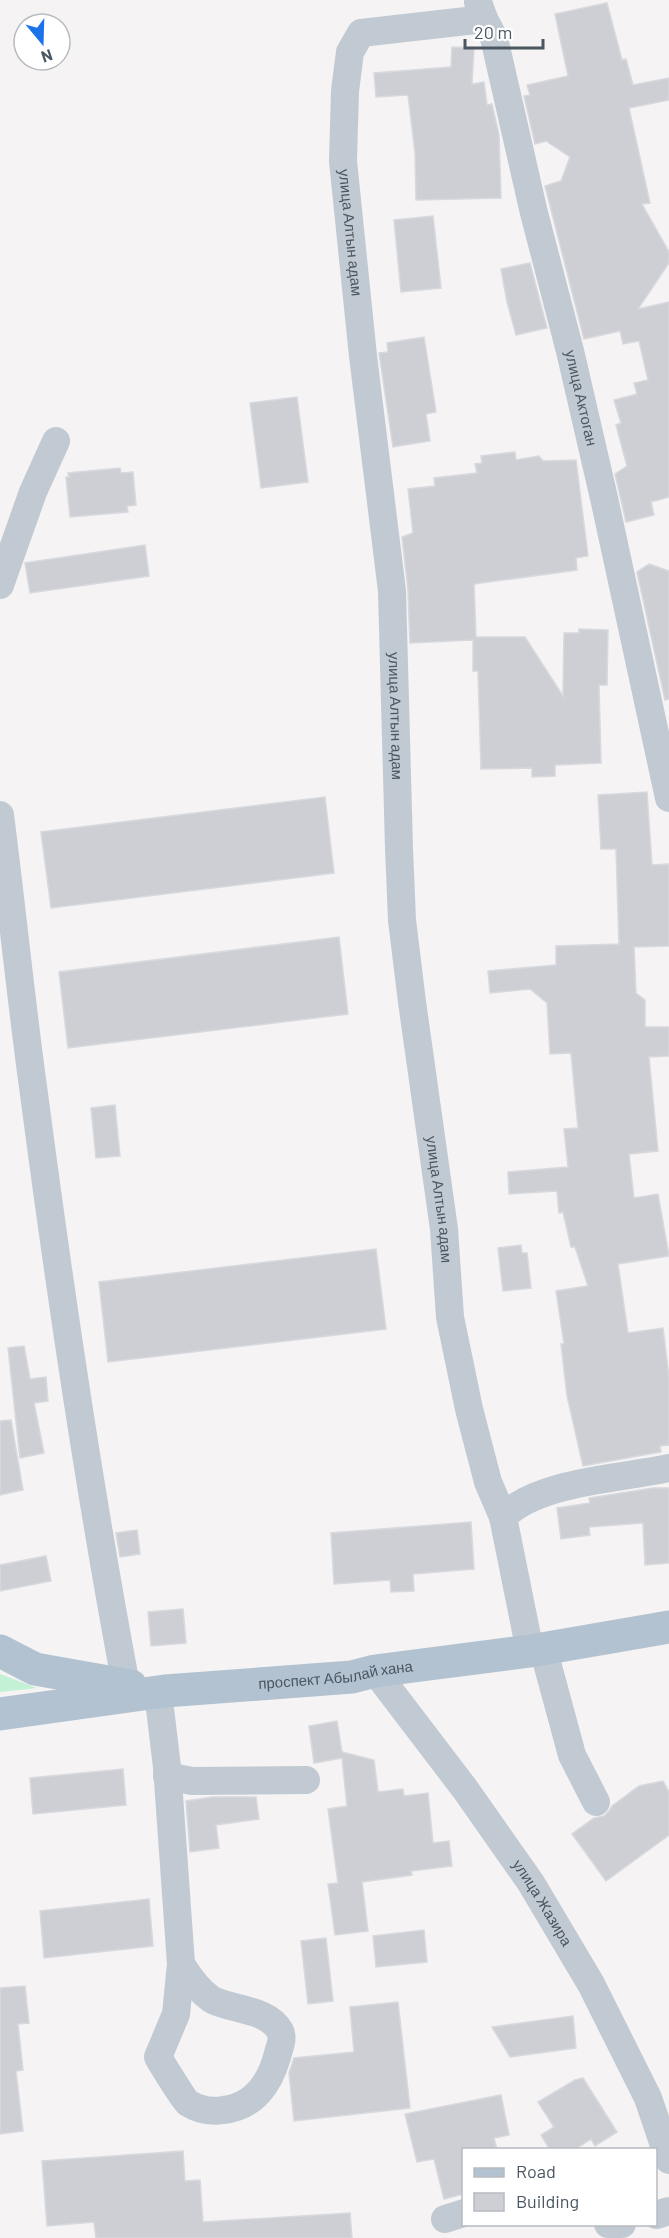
<svg xmlns="http://www.w3.org/2000/svg" width="669" height="2238" font-family="Barlow,sans-serif">
<style>
.green{fill:#c3f1d5}
.building{fill:#cdcfd5;stroke:#d7d9de;stroke-width:1.5}
.lines{fill:none;stroke-linecap:round;stroke-linejoin:round}
.minor{stroke:#c1cad2;stroke-width:28}
.major{stroke:#b3c2d1;stroke-width:33}
.labels{text-anchor:middle;stroke-width:4.5;stroke-linejoin:round;paint-order:stroke}
.street-label{font-size:15px;fill:#4a5661;stroke:#fff}
</style>
<rect width="100%" height="100%" fill="#f5f3f3"/>
<path class="green" d="M0 1674 37 1688 0 1692Z"/>
<g class="building">
<path d="M607 3 622 60 626 59 633 85 669 78V100L629 108 650 203 642 204 669 252V263L638 309 669 302V497L651 502 654 515 626 522 615 474 627 466 616 425 621 423 614 400 637 394 634 383 648 380 639 341 623 344 620 331 584 339 545 186 561 181 570 157 546 141 535 144 524 96 530 95 527 85 568 76 555 14Z"/>
<path d="M452 47 474 48 472 84 484 82 487 105 492 104 499 135 501 198 416 200 415 153 408 95 376 97 374 73 451 67Z"/>
<path d="M433 216 441 288 401 292 394 220Z"/>
<path d="M530 263 547 328 516 335 507 302 501 269Z"/>
<path d="M424 337 436 412 426 414 430 441 393 447 379 353 388 352 387 343Z"/>
<path d="M297 397 308 482 261 488 250 403Z"/>
<path d="M515 452 516 460 539 456 543 461 576 460 588 556 576 558 577 570 474 584 476 637H525L563 696 564 633H579V629L608 630 607 685H599L601 763 555 765V776L532 777V768L481 769 478 671H473V640L410 643 408 590 402 537 413 533 408 489 435 486 434 478 477 473 475 464 482 463 481 456Z"/>
<path d="M120 468 121 473 133 472 136 505 127 506 128 512 70 517 66 477H69L68 473Z"/>
<path d="M145 545 149 576 30 593 25 563Z"/>
<path d="M649 564 669 571V699L665 700 637 572Z"/>
<path d="M647 792 652 865 669 864V946L634 947 636 993 645 1000V1027H669V1056L649 1057 658 1151 629 1154 634 1198 658 1194 669 1256 618 1264 628 1333 663 1328 669 1377V1445L660 1446 661 1452 583 1466 567 1396 561 1344H564L556 1291 588 1286 575 1247H571L563 1212 559 1213 557 1191 509 1194 508 1172 568 1167 564 1129 578 1128 571 1053 550 1054 547 1003 530 989 490 993 488 971 556 965V946L619 944 616 849H601L598 795Z"/>
<path d="M325 797 334 873 51 908 41 832Z"/>
<path d="M339 937 348 1014 68 1048 59 972Z"/>
<path d="M115 1105 120 1156 96 1158 91 1108Z"/>
<path d="M521 1245 522 1253H527L531 1288 503 1291 498 1248Z"/>
<path d="M376 1249 386 1329 108 1362 99 1282Z"/>
<path d="M24 1346 30 1379 46 1377 48 1401 34 1403 44 1453 20 1458 8 1348Z"/>
<path d="M11 1420 23 1490 0 1495V1421Z"/>
<path d="M653 1488H669V1563L645 1565 643 1523 589 1527 590 1535 561 1539 557 1508 590 1503 589 1498Z"/>
<path d="M471 1522 474 1569 413 1574 414 1591 391 1592 390 1580 334 1584 331 1533Z"/>
<path d="M137 1530 140 1554 120 1557 116 1533Z"/>
<path d="M46 1556 51 1581 0 1591V1565Z"/>
<path d="M183 1609 186 1643 151 1646 148 1612Z"/>
<path d="M337 1721 342 1752 374 1760 378 1792 403 1789 404 1796 428 1793 433 1843 449 1841 452 1866 411 1871 412 1875 362 1882 368 1931 335 1935 328 1884 338 1883 328 1809 347 1806 342 1758 314 1763 309 1726Z"/>
<path d="M123 1769 126 1805 33 1814 30 1778Z"/>
<path d="M663 1781 669 1792V1835L606 1881 572 1834 594 1818 604 1816 609 1811 612 1806 639 1786Z"/>
<path d="M213 1797H256L259 1819 216 1825 219 1848 190 1852 186 1801Z"/>
<path d="M149 1899 153 1946 44 1958 40 1911Z"/>
<path d="M424 1930 427 1962 376 1967 373 1936Z"/>
<path d="M326 1938 333 2001 308 2004 301 1941Z"/>
<path d="M25 1986 29 2023 18 2024 23 2070 16 2071 23 2131 0 2134V1988Z"/>
<path d="M398 2002 410 2108 294 2121 289 2073 294 2058 354 2052 350 2007Z"/>
<path d="M573 2016 576 2048 510 2057 492 2027Z"/>
<path d="M583 2078 617 2132 595 2146 591 2139 574 2150H550L541 2135 554 2127 538 2102 575 2080Z"/>
<path d="M501 2095 509 2135 494 2138 497 2150H464V2194L444 2199 434 2159 417 2162 405 2114Z"/>
<path d="M183 2151 185 2181 200 2180 203 2222 350 2213 352 2238H96L94 2222 47 2226 42 2161Z"/>
</g>
<g class="lines">
<g class="minor">
<path id="s1" d="M478 2 484 19 494 38 534 213 570 351 604 498 669 798"/>
<path id="s2" d="M484 19 361 33 350 52 345 91 343 161 363 356 392 591 399 848 402 920 412 1002 444 1229 450 1317 469 1409 488 1482 503 1517"/>
<path d="M0 585 33 492 56 441"/>
<path d="M0 815C12 908 21 1001 34 1094 60 1292 89 1489 126 1685"/>
<path d="M543 1648 572 1755 596 1802"/>
<path d="M530 1651 503 1517C538 1481 620 1479 669 1468"/>
<path id="s3" d="M375 1671 465 1789 531 1883 591 1984 648 2098 669 2160"/>
<path d="M158 1692 167 1767 181 1964C189 1977 198 1990 211 1999 229 2010 268 2008 280 2031 284 2039 279 2048 277 2057 269 2085 253 2107 223 2110 210 2112 199 2110 188 2103 184 2100 162 2064 158 2057L176 2014 181 1964"/>
<path d="M167 1776 192 1781 306 1780"/>
<path d="M656 2215 669 2211"/>
<path d="M445 2219 464 2213"/>
<path d="M608 2224H622"/>
</g>
<g class="major">
<path d="M0 1651 35 1669 131 1686"/>
<path id="s4" d="M0 1714 165 1691 352 1677 375 1671 530 1651 669 1627"/>
</g>
</g>
<g class="labels">
<g class="street-label">
<text dy="5" stroke="none"><textPath href="#s2" startOffset="327">улица Алтын адам</textPath></text>
<text dy="5" stroke="none"><textPath href="#s1" startOffset="410">улица Актоган</textPath></text>
<text dy="5" stroke="none"><textPath href="#s2" startOffset="813">улица Алтын адам</textPath></text>
<text dy="5" stroke="none"><textPath href="#s2" startOffset="1299">улица Алтын адам</textPath></text>
<text dy="5" stroke="none"><textPath href="#s4" startOffset="338">проспект Абылай хана</textPath></text>
<text dy="5" stroke="none"><textPath href="#s3" startOffset="286">улица Жазира</textPath></text>
</g>
</g>
<rect x="462" y="2148" width="195" height="78" fill="#ffffff" stroke="#b7bbc0" stroke-width="1.5"/>
<rect x="474" y="2168" width="30" height="9" fill="#b3c2d1" stroke="#b7bbc0" stroke-width="1.5"/>
<text x="516" y="2178" font-size="18" fill="#4a5661">Road</text>
<rect x="474" y="2193" width="30" height="18" fill="#cdcfd5" stroke="#b7bbc0" stroke-width="1.5"/>
<text x="516" y="2208" font-size="18" fill="#4a5661">Building</text>
<g transform="translate(42 42) rotate(161)"><circle r="28" fill="#ffffff" stroke="#b7bbc0" stroke-width="1.5"/>
<path d="M0-4.5L10 22L0 15L-10 22Z" fill="#1a73e8"/>
<text y="-9" font-size="16" font-weight="bold" text-anchor="middle" fill="#4a5661">N</text>
</g>
<path d="M465 39v9h78v-9" fill="none" stroke="#4a5661" stroke-width="3"/>
<text x="474" y="39" font-size="18" fill="#4a5661" stroke="#ffffff" stroke-width="4.5" paint-order="stroke">20 m</text>
</svg>
